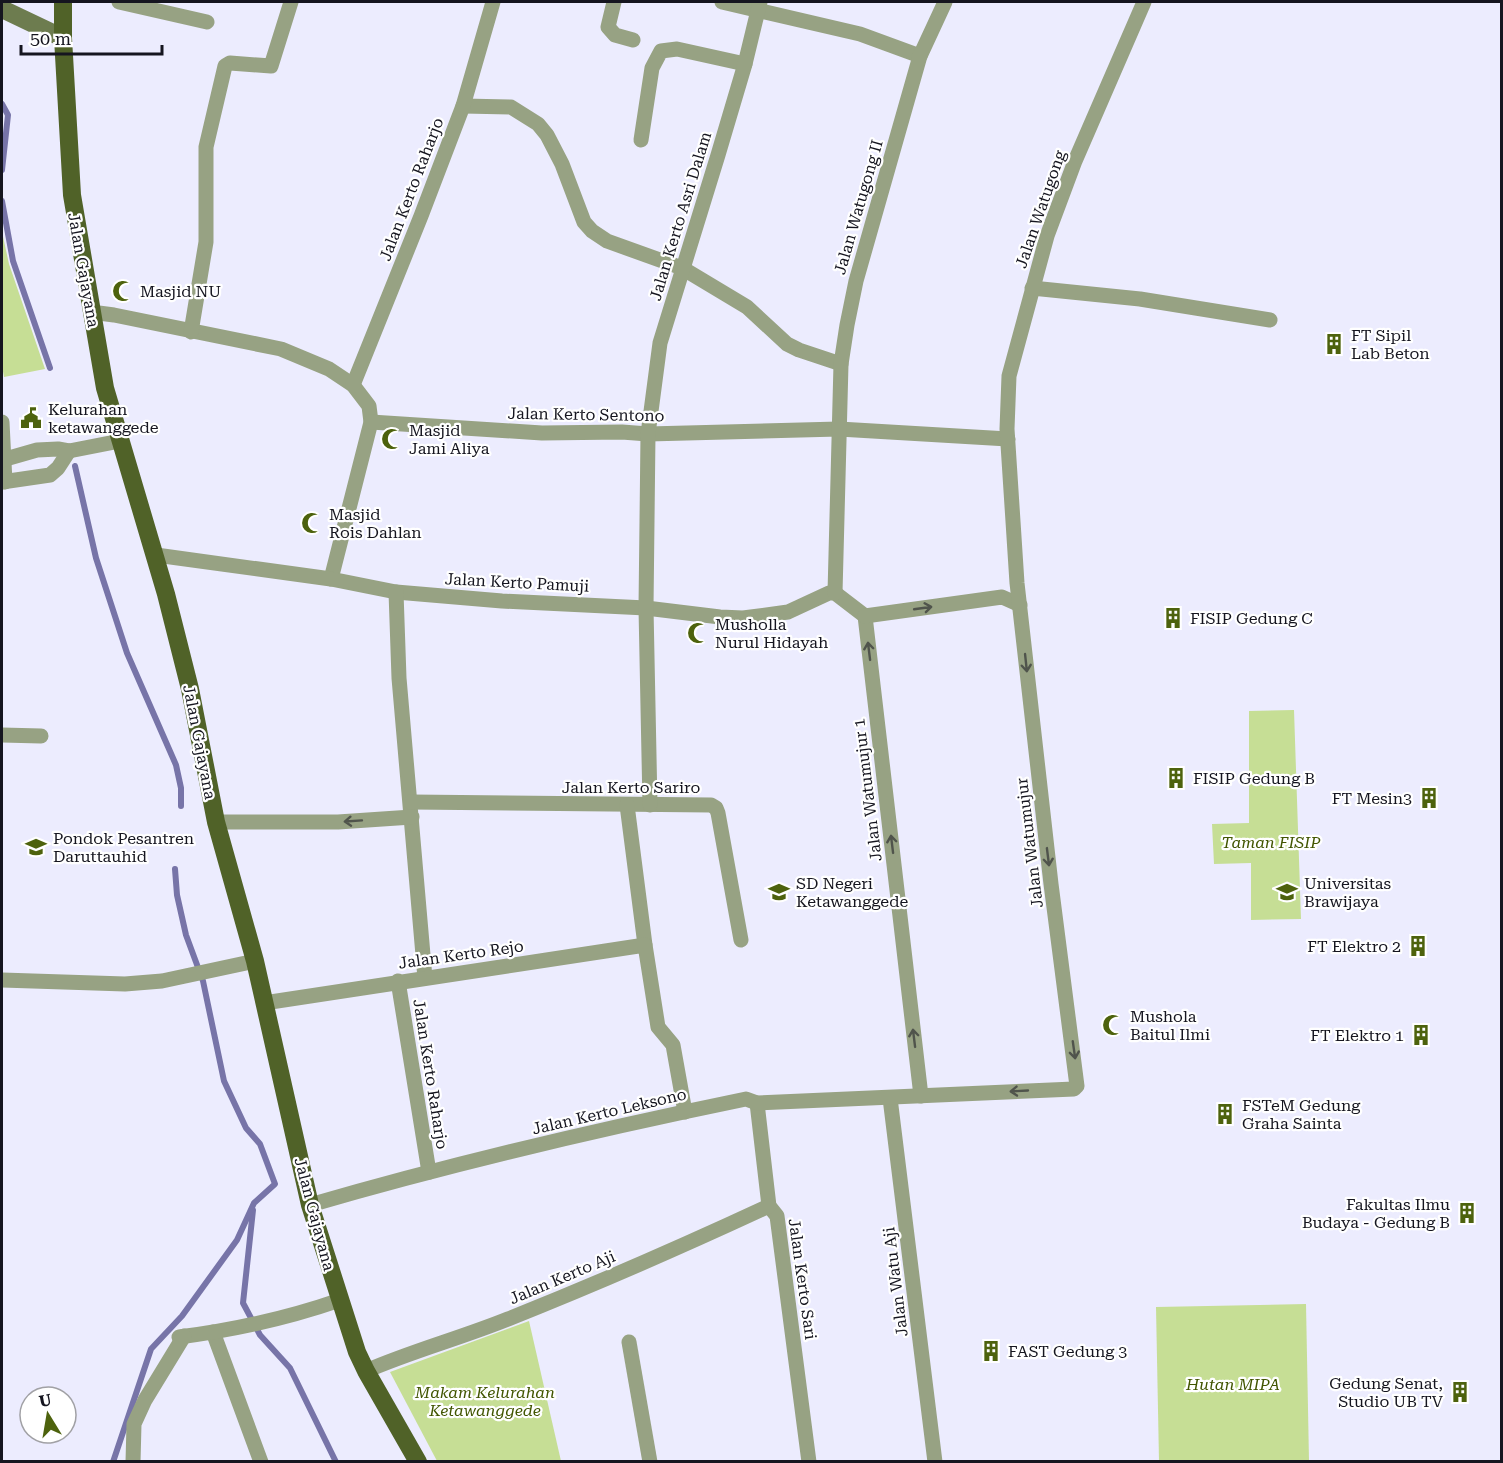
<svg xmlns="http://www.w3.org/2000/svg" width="1503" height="1463" font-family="'Roboto Serif',serif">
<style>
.green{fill:#c6de95}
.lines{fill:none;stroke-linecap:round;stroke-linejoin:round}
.stream{stroke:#7774a8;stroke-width:6}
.street{stroke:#97a283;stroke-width:15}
.secondary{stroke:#6d7c4f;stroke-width:18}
.primary{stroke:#506228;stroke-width:18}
.oneway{stroke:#50544c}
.labels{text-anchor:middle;stroke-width:4.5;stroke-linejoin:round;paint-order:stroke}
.street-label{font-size:16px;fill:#15151f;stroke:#fff}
.poi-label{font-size:16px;fill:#15151f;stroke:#fff;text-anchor:start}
.park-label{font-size:16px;font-style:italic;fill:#415500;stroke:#fff}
</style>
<rect width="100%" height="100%" fill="#ececfe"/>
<g class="green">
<path d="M2 232 9 264 45 369 4 377 2 366Z"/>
<path d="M1294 710 1301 919 1251 920V863L1214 864 1212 824 1249 823V711Z"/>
<path d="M1306 1304 1309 1461H1159L1156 1307Z"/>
<path d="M529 1321 561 1461H437L390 1372Z"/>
</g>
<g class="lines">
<g class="stream">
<path d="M2 104 8 115 2 170"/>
<path d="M2 201 13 261 50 368"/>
<path d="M75 466 96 558 127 653 176 765 181 788V806"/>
<path d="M253 1210 243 1303 260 1335 290 1368 336 1462"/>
<path d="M113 1462 151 1349 182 1316 237 1240 254 1203 275 1184 260 1144 246 1128 224 1081 203 981 186 935 177 895 175 869"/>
</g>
<g class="street">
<path d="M119 2 207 22"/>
<path d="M614 2 608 27 615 35 633 40"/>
<path d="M722 2 860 34 920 56"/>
<path d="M463 106 511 107 538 124 547 135 562 164 584 222 592 231 607 241 682 268 747 307 787 344 799 350 841 364"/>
<path d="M641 140 652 68 661 51 677 49 745 64"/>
<path d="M1032 288 1140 299 1270 320"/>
<path d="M91 312 114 315 281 349 329 369 353 385 369 406 371 422 331 579"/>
<path d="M191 332 206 242V147L225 66 230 63 271 66 291 2"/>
<path d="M353 385 421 216 463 106 493 2"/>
<path d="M2 422 5 482"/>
<path d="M371 422 542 433 622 432 648 434 839 429 1008 439"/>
<path d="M2 460 37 450 58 449 69 451 120 441"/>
<path d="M2 482 50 475 58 468 69 451"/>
<path d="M156 555 331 579 396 592 502 601 646 608 720 617 743 618 788 612 829 593H835L865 616"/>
<path d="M396 592 399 678 425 978"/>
<path d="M835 593 841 364 847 325 856 281 920 56 945 2"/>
<path d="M865 616 921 1096"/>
<path d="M865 616 1002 597 1020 605"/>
<path d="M2 735 41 736"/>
<path d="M411 802 711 805 716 808 718 813 741 940"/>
<path d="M627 805 645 945"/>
<path d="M650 805 646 608 648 434 660 343 718 155 745 64 760 2"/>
<path d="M216 822H338L412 817"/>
<path d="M2 980 125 984 162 981 255 961"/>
<path d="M398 981 429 1172"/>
<path d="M264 1003 645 945 658 1027 673 1045 685 1112"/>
<path d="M890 1098 935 1462"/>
<path d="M757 1103 769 1206 777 1216 809 1462"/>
<path d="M310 1205C454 1163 600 1129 746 1099L757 1103 1074 1089 1077 1086 1051 884 1017 583 1007 429 1009 376 1047 236 1075 161 1144 2"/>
<path d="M213 1332 261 1462"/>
<path d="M179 1337C234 1330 288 1318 340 1300"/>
<path d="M629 1342 650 1462"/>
<path d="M366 1371C412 1351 461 1338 508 1319 596 1284 683 1246 769 1206"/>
<path d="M133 1462 134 1424 145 1400 184 1336"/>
</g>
<path class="secondary" d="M2 9 63 38"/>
<path class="primary" d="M63 2V38L72 195 105 388 166 594 190 689 216 822 255 961 310 1205 357 1352 366 1371 418 1462"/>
</g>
<defs><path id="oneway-shaft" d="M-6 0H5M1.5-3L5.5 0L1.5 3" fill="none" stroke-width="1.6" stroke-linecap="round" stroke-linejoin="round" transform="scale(1.5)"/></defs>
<g class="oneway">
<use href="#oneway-shaft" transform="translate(923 608) rotate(-8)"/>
<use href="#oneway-shaft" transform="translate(869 651) rotate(-97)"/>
<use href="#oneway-shaft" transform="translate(1026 663) rotate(84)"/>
<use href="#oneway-shaft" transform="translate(353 821) rotate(176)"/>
<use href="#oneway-shaft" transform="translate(892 844) rotate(-97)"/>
<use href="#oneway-shaft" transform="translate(1048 857) rotate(83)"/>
<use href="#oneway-shaft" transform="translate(914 1038) rotate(-97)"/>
<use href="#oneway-shaft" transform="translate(1074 1050) rotate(82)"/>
<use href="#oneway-shaft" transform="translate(1019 1091) rotate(177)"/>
</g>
<defs>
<symbol id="mosque-bare" viewBox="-9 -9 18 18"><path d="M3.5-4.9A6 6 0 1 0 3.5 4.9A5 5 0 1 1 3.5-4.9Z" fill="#4d620d" stroke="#fff" stroke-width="2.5" paint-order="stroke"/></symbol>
<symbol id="building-bare" viewBox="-9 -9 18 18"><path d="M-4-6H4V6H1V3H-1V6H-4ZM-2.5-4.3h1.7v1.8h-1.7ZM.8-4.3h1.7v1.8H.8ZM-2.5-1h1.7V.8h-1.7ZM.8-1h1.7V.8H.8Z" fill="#4d620d" stroke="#fff" stroke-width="2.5" paint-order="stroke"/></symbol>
<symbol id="civic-bare" viewBox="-9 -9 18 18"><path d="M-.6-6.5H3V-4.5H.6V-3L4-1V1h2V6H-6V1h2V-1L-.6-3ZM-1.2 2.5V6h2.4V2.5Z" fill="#4d620d" stroke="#fff" stroke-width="2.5" paint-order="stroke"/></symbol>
<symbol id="school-bare" viewBox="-9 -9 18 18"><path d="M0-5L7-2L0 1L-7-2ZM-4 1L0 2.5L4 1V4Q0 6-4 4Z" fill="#4d620d" stroke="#fff" stroke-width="2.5" paint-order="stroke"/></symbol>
<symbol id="university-bare" viewBox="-9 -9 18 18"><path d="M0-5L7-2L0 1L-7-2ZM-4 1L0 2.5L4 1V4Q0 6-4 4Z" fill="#4d620d" stroke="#fff" stroke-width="2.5" paint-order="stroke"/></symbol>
</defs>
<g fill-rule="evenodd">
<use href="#mosque-bare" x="108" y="276" width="30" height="30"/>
<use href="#building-bare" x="1319" y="329" width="30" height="30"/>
<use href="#civic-bare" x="16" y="403" width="30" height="30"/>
<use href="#mosque-bare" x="377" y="424" width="30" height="30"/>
<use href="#mosque-bare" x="297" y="508" width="30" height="30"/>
<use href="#building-bare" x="1158" y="603" width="30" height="30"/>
<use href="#mosque-bare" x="683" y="618" width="30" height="30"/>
<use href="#building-bare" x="1161" y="763" width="30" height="30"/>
<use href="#building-bare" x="1414" y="783" width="30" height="30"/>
<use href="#school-bare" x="21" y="832" width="30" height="30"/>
<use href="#school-bare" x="764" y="877" width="30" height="30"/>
<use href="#university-bare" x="1272" y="877" width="30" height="30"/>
<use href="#building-bare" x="1403" y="931" width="30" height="30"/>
<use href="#mosque-bare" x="1098" y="1010" width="30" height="30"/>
<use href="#building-bare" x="1406" y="1020" width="30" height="30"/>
<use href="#building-bare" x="1210" y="1099" width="30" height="30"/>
<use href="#building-bare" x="1452" y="1198" width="30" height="30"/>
<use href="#building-bare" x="976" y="1336" width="30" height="30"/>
<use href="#building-bare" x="1445" y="1377" width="30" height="30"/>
</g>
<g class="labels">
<g class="street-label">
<text transform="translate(411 189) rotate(-69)" y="6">Jalan Kerto Raharjo</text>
<text transform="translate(858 207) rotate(-74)" y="6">Jalan Watugong II</text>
<text transform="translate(1040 209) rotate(-71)" y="6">Jalan Watugong</text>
<text transform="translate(680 216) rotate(-73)" y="6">Jalan Kerto Asri Dalam</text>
<text transform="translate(84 270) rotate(80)" y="6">Jalan Gajayana</text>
<text transform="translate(586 414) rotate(1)" y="6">Jalan Kerto Sentono</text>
<text transform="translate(517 582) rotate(3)" y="6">Jalan Kerto Pamuji</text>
<text transform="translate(200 742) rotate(79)" y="6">Jalan Gajayana</text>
<text x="631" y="793">Jalan Kerto Sariro</text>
<text transform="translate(867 790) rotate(-97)" y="6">Jalan Watumujur 1</text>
<text transform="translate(1029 843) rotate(-97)" y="6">Jalan Watumujur</text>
<text transform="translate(461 954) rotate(-8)" y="6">Jalan Kerto Rejo</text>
<text transform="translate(431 1074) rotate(81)" y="6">Jalan Kerto Raharjo</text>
<text transform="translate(609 1111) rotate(-13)" y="6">Jalan Kerto Leksono</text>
<text transform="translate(315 1214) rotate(75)" y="6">Jalan Gajayana</text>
<text transform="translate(562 1277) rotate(-23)" y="6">Jalan Kerto Aji</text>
<text transform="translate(803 1279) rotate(82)" y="6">Jalan Kerto Sari</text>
<text transform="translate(895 1282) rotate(-97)" y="6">Jalan Watu Aji</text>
</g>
<g class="poi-label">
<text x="140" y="297">Masjid NU</text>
<text x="1351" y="341">FT Sipil<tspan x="1351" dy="18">Lab Beton</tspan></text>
<text x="48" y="415">Kelurahan<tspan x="48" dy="18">ketawanggede</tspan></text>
<text x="409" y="436">Masjid<tspan x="409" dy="18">Jami Aliya</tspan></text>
<text x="329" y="520">Masjid<tspan x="329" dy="18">Rois Dahlan</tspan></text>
<text x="1190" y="624">FISIP Gedung C</text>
<text x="715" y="630">Musholla<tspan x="715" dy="18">Nurul Hidayah</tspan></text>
<text x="1193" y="784">FISIP Gedung B</text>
<text x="1412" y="804" text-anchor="end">FT Mesin3</text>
<text x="53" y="844">Pondok Pesantren<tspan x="53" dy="18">Daruttauhid</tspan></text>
<text x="796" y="889">SD Negeri<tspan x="796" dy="18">Ketawanggede</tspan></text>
<text x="1304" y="889">Universitas<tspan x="1304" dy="18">Brawijaya</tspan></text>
<text x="1401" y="952" text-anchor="end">FT Elektro 2</text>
<text x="1130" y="1022">Mushola<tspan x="1130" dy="18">Baitul Ilmi</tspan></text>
<text x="1404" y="1041" text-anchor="end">FT Elektro 1</text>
<text x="1242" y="1111">FSTeM Gedung<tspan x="1242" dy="18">Graha Sainta</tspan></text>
<text x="1450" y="1210" text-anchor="end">Fakultas Ilmu<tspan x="1450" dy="18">Budaya - Gedung B</tspan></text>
<text x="1008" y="1357">FAST Gedung 3</text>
<text x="1443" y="1389" text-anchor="end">Gedung Senat,<tspan x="1443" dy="18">Studio UB TV</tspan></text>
</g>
<g class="park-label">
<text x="1271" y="848">Taman FISIP</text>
<text x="1233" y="1390">Hutan MIPA</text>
<text x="485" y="1398">Makam Kelurahan<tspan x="485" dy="18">Ketawanggede</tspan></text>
</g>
</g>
<rect width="1503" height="1463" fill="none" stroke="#15151f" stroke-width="6"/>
<g transform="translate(48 1415) rotate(349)"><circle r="28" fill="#ffffff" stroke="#a1a1a5" stroke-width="1.5"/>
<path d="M0-4.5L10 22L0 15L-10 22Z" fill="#4d620d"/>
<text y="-9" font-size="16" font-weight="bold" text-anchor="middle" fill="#15151f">U</text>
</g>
<path d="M21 45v9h141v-9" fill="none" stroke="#15151f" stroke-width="3"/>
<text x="30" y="45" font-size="18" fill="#15151f" stroke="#ffffff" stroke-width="4.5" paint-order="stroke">50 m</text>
</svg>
